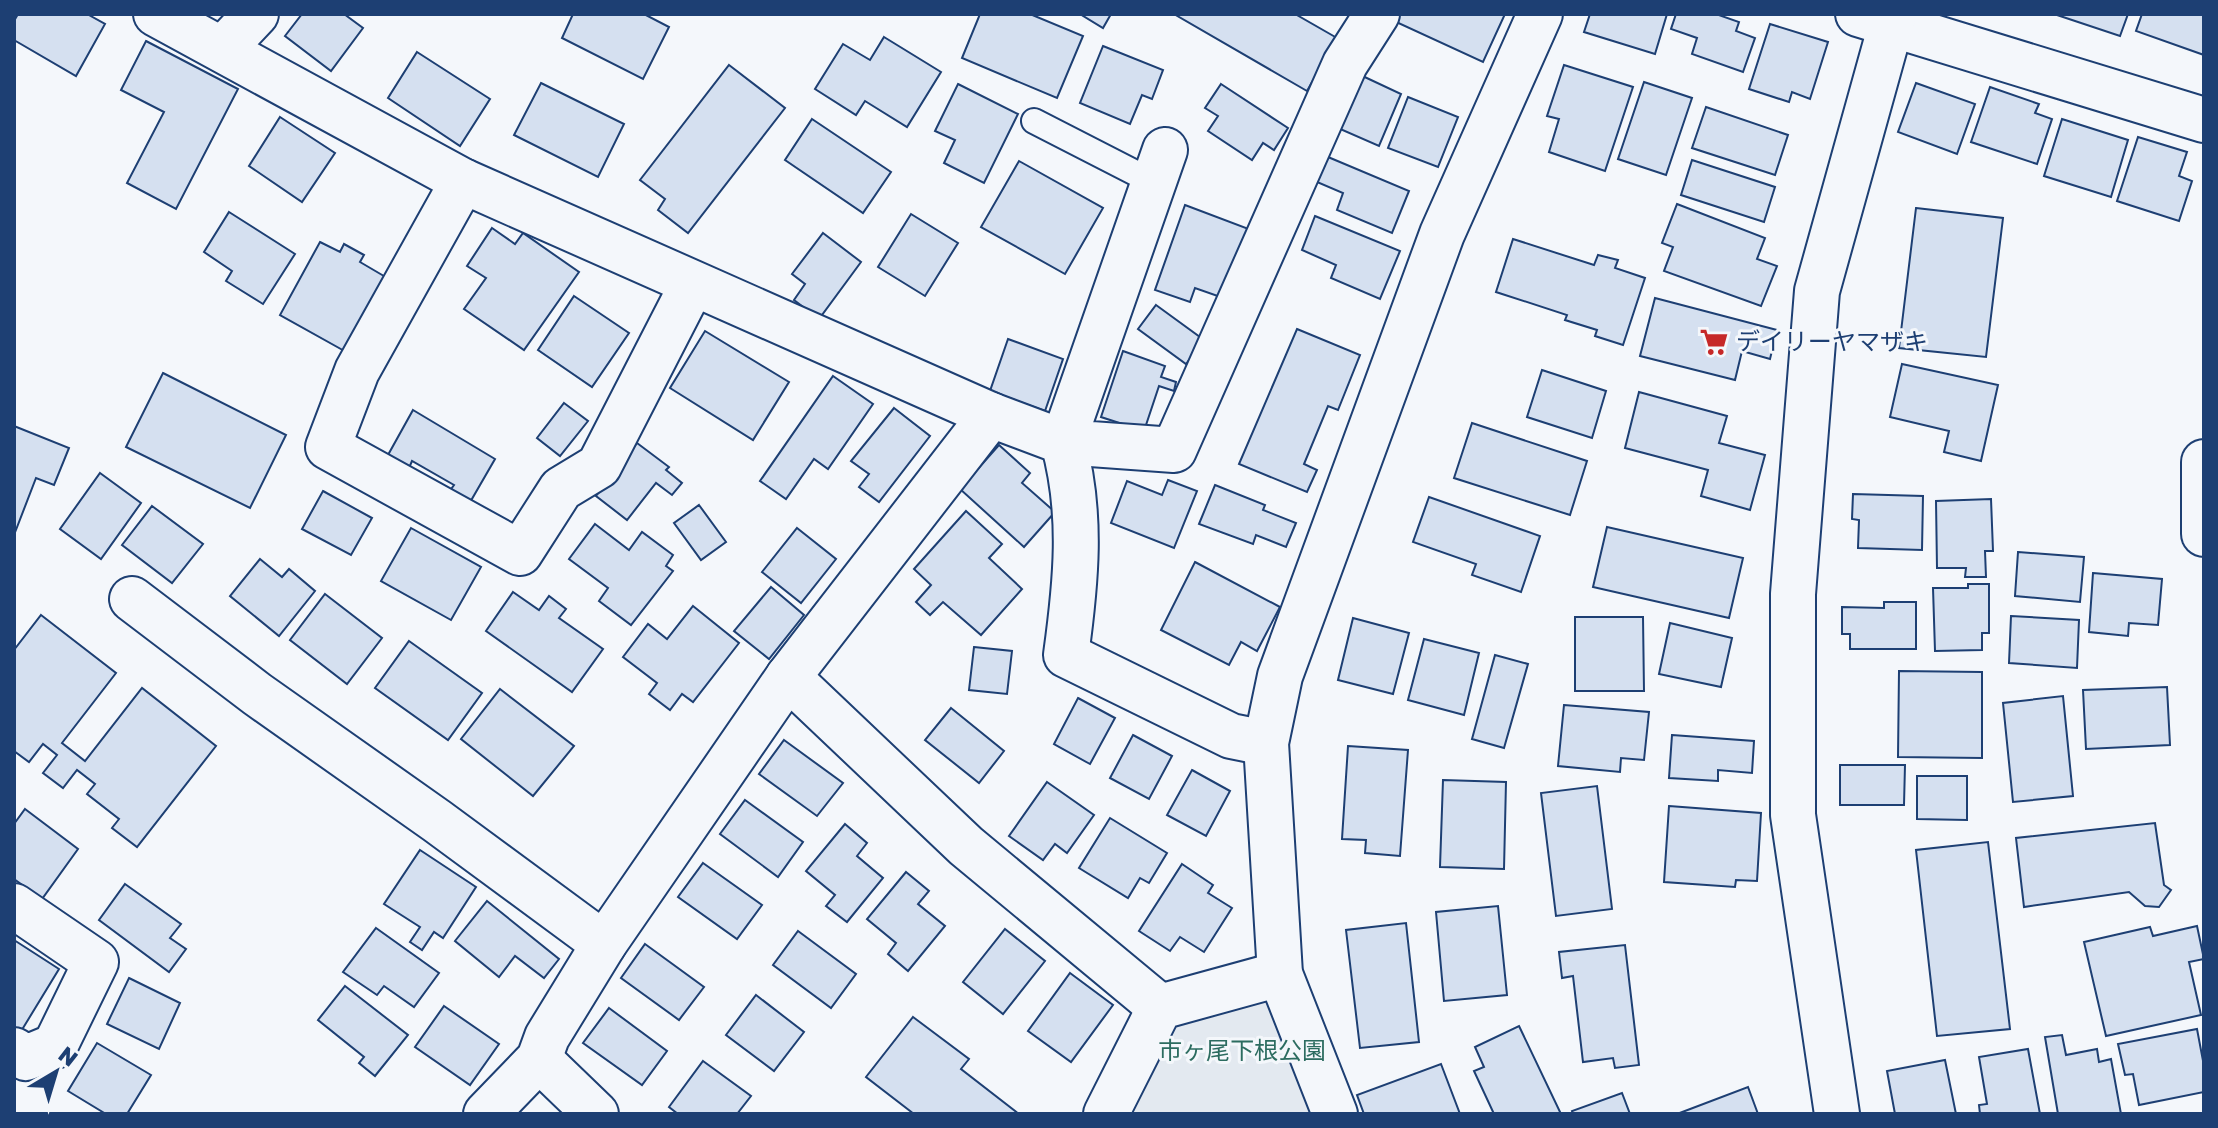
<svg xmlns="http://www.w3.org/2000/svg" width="2218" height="1128" font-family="'Golos Text','Noto Sans JP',sans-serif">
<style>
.green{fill:#e3e9f0;stroke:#687fa3;stroke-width:2}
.building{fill:#d5e0f0;stroke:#1d3f73;stroke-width:2}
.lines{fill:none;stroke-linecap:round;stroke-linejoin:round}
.lane-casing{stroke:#1d3f73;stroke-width:28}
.street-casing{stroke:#1d3f73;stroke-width:48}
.secondary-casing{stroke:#1d3f73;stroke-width:48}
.lane{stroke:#f4f7fb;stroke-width:24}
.street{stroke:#f4f7fb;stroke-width:44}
.secondary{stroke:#f4f7fb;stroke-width:44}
.labels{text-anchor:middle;stroke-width:6;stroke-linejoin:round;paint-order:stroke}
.poi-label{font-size:24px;fill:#1d3f73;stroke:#f4f7fb;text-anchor:start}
.park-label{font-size:24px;fill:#2c6c60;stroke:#f4f7fb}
</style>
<rect width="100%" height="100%" fill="#f4f7fb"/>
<path class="green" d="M1280 974 1335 1114H1106L1160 1007Z"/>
<g class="building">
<path d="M18 14H87L105 24 76 76 14 40V21Z"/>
<path d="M302 14H344L363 28 331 71 285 36Z"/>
<path d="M573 14H644L669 27 643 79 562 38Z"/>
<path d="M980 14H1030L1083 36 1057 98 962 58Z"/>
<path d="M1080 14H1111L1103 28Z"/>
<path d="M1174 14H1295L1337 38 1307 91Z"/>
<path d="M1397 14H1505L1483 62 1394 21Z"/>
<path d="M1590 14H1667L1655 54 1584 32Z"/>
<path d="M1676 14H1716L1739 22 1736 31 1755 38 1743 72 1692 54 1697 38 1671 29Z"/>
<path d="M2054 14H2128L2120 36Z"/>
<path d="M2142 14H2204V55L2136 31Z"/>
<path d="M1770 24 1828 42 1810 99 1792 92 1789 102 1749 89Z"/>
<path d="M884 37 941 72 907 127 865 101 856 115 815 89 843 44 870 60Z"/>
<path d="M146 41 238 89 176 209 127 183 164 112 121 90Z"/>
<path d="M1103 46 1163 70 1152 99 1142 95 1130 124 1080 103Z"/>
<path d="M417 52 490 99 460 146 388 98Z"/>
<path d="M729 65 785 108 688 233 658 210 665 199 640 180Z"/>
<path d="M1564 65 1633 87 1605 171 1549 152 1559 119 1547 116Z"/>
<path d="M1354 72 1401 94 1379 146 1331 125Z"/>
<path d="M1644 82 1692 98 1666 175 1618 159Z"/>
<path d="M541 83 624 124 598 177 514 135Z"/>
<path d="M1916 83 1975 104 1957 154 1898 132Z"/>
<path d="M958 84 1018 114 984 183 944 163 955 140 935 131Z"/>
<path d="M1221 84 1288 128 1274 150 1263 143 1252 160 1208 131 1218 116 1205 108Z"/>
<path d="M1990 87 2039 104 2035 113 2052 119 2037 164 1971 142Z"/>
<path d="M1408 97 1458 117 1438 167 1388 148Z"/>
<path d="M1706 107 1788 135 1775 175 1692 148Z"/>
<path d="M280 117 335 153 302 202 249 166Z"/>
<path d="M812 119 891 172 863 213 785 160Z"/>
<path d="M2062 119 2128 140 2111 197 2044 176Z"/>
<path d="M2138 137 2187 152 2179 176 2192 181 2179 221 2117 201Z"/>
<path d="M1328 157 1409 191 1392 233 1337 210 1343 193 1317 182Z"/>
<path d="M1692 160 1775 187 1764 222 1681 195Z"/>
<path d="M1019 161 1103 208 1065 274 981 227Z"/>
<path d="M1677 204 1765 238 1757 259 1777 266 1761 306 1664 271 1673 247 1662 243Z"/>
<path d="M1185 205 1254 231 1229 300 1195 288 1190 302 1155 290Z"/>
<path d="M1916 208 2003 218 1986 357 1899 348Z"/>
<path d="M229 212 295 254 263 304 226 281 232 271 204 252Z"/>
<path d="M911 214 958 243 925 296 878 267Z"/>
<path d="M1315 216 1400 251 1380 299 1331 278 1336 265 1302 250Z"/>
<path d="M492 228 515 244 523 233 579 272 524 350 464 309 486 278 467 266Z"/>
<path d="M823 233 861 262 819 319 794 300 805 284 792 274Z"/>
<path d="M1513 239 1594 265 1598 255 1618 260 1615 268 1645 278 1623 345 1595 336 1597 330 1565 320 1567 315 1496 292Z"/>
<path d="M320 242 340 252 344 244 364 255 360 262 389 279 348 353 280 315Z"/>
<path d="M574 296 629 333 592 387 538 350Z"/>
<path d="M1655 298 1777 330 1770 359 1742 351 1735 380 1640 356Z"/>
<path d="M1156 305 1204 340 1186 364 1138 329Z"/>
<path d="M1297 329 1360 355 1338 410 1328 406 1304 464 1317 470 1307 492 1239 464Z"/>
<path d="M705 331 789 382 753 440 670 388Z"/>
<path d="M1008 339 1063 359 1045 411 990 391Z"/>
<path d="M1123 351 1165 366 1161 377 1176 382 1174 391 1159 386 1144 431 1101 417Z"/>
<path d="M1902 364 1998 385 1981 461 1944 452 1949 431 1890 417Z"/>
<path d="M1542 370 1606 391 1592 438 1527 417Z"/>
<path d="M163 373 286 435 250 508 126 447Z"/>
<path d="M833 376 873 404 828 469 814 459 786 499 760 481Z"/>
<path d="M1639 392 1727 416 1719 443 1765 455 1750 510 1701 496 1708 470 1625 448Z"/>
<path d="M564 403 588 421 560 456 537 438Z"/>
<path d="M894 408 930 436 879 502 859 487 869 474 851 461Z"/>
<path d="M413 410 495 459 469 504 449 492 454 485 412 461 409 468 388 455Z"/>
<path d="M1472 423 1587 461 1570 515 1454 478Z"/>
<path d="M14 426 69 448 54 485 36 478 14 535Z"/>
<path d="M637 443 669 467 666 470 682 483 672 495 656 483 627 520 596 496Z"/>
<path d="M999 445 1030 473 1022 483 1055 512 1024 547 960 489Z"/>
<path d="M100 473 141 503 101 559 60 529Z"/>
<path d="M1168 480 1197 491 1174 548 1111 523 1127 481 1162 495Z"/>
<path d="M1215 485 1265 505 1263 510 1296 523 1286 547 1256 535 1253 544 1199 524Z"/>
<path d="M323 491 372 518 351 555 302 529Z"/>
<path d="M1853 494 1923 496 1922 550 1858 548 1859 520 1852 519Z"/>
<path d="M1429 497 1540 536 1521 592 1472 575 1476 564 1413 542Z"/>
<path d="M1991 499 1993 551H1985L1986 577H1965L1966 568H1937L1936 501Z"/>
<path d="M699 505 726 542 701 560 674 523Z"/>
<path d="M152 506 203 544 172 583 122 545Z"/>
<path d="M966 511 1002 544 989 558 1022 589 981 635 943 602 930 615 916 602 931 585 914 569Z"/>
<path d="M595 524 629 550 642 532 673 555 666 566 673 571 631 625 599 601 608 588 569 559Z"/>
<path d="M1607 527 1743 558 1729 618 1593 587Z"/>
<path d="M411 528 481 567 451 620 381 581Z"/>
<path d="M797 528 836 559 801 603 762 572Z"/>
<path d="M2018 552 2084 557 2080 602 2015 596Z"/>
<path d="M260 559 282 577 289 569 315 591 279 636 230 596Z"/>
<path d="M1195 562 1280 607 1257 651 1241 642 1229 665 1161 630Z"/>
<path d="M2093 573 2162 579 2158 625 2129 623 2128 636 2089 632Z"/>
<path d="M1968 584H1989V633H1982V650L1935 651 1933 588H1968Z"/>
<path d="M771 587 804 615 769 659 734 631Z"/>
<path d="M513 592 539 610 549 596 566 609 559 618 603 649 572 692 486 631Z"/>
<path d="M325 594 382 638 347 684 290 640Z"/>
<path d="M1884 602H1916V649H1850V634H1842V607L1884 608Z"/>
<path d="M693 606 739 643 693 702 682 694 670 710 649 694 657 683 623 657 648 624 667 639Z"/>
<path d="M41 615 116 673 62 743 85 761 142 688 216 746 137 847 112 828 119 819 87 794 95 784 77 770 63 788 43 773 57 755 43 744 29 762 14 751V650Z"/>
<path d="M2011 616 2079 620 2077 668 2009 663Z"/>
<path d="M1575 617H1643L1644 691H1575Z"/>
<path d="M1353 618 1409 633 1393 694 1338 680Z"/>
<path d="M1670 623 1732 638 1721 687 1659 674Z"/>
<path d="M1424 639 1479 653 1464 715 1408 700Z"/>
<path d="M409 641 482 693 448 740 375 688Z"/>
<path d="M974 647 1012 651 1007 694 969 690Z"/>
<path d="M1495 655 1528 664 1504 748 1472 739Z"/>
<path d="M1899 671 1982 672V758L1898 757Z"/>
<path d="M2167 687 2170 745 2086 749 2083 690Z"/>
<path d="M500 689 574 746 533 796 461 739Z"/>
<path d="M2063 696 2073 796 2013 802 2003 703Z"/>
<path d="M1078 698 1115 718 1090 764 1054 744Z"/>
<path d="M1564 705 1649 712 1644 760 1621 758 1620 772 1558 766Z"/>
<path d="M951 708 1004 751 979 783 925 740Z"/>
<path d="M1133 735 1172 756 1149 799 1110 778Z"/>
<path d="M1672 735 1754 741 1752 773 1718 770V781L1669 778Z"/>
<path d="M784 740 843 783 817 816 759 774Z"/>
<path d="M1348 746 1408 750 1400 856 1365 853 1366 840 1342 839Z"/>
<path d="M1840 765H1905L1904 805H1840Z"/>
<path d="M1192 770 1230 791 1206 836 1167 815Z"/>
<path d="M1917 776H1967V820L1917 819Z"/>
<path d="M1443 780 1506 782 1504 869 1440 867Z"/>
<path d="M1047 782 1094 815 1067 853 1055 844 1043 860 1009 836Z"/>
<path d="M1597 786 1612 909 1556 916 1541 793Z"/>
<path d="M745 800 803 842 778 877 720 834Z"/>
<path d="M1669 806 1761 813 1757 881 1736 880 1735 887 1664 882Z"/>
<path d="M25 809 78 849 42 899 14 879V824Z"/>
<path d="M1110 818 1167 853 1149 883 1140 878 1128 898 1079 868Z"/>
<path d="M2155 823 2164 885 2171 890 2159 907 2145 906 2129 892 2024 907 2016 838Z"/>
<path d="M845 824 867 843 857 856 883 878 847 922 826 906 835 895 806 871Z"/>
<path d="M1988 842 2010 1029 1937 1036 1916 850Z"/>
<path d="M420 850 476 887 443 938 434 932 422 950 410 942 420 927 384 904Z"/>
<path d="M703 863 762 905 737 939 678 897Z"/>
<path d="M1182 864 1213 885 1208 893 1232 908 1204 952 1180 937 1170 951 1139 931Z"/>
<path d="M906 872 929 891 918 904 945 926 908 971 888 954 896 943 867 919Z"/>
<path d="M125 884 181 924 170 938 186 949 169 972 99 920Z"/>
<path d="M487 901 559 959 544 978 515 956 499 977 455 941Z"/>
<path d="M1498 906 1507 995 1444 1001 1436 912Z"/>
<path d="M1406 923 1419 1042 1360 1048 1346 930Z"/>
<path d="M2197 926 2204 959 2189 962 2201 1015 2106 1036 2084 942 2150 927 2153 936Z"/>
<path d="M376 928 439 973 414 1007 384 986 377 995 343 972Z"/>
<path d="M1005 929 1045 961 1003 1014 963 982Z"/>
<path d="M798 931 856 974 831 1008 773 965Z"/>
<path d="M14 940 59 969 20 1033 14 1030Z"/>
<path d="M645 944 704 987 679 1020 621 978Z"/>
<path d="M1625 945 1639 1065 1615 1068 1613 1058 1583 1062 1573 976 1562 978 1559 952Z"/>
<path d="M1070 973 1113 1005 1071 1062 1028 1031Z"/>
<path d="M129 978 180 1003 159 1049 107 1024Z"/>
<path d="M345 986 408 1035 375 1076 359 1063 364 1057 318 1020Z"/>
<path d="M756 995 804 1032 774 1071 726 1035Z"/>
<path d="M444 1006 499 1044 470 1085 415 1047Z"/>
<path d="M609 1008 667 1051 642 1085 583 1043Z"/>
<path d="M913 1017 969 1059 961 1069 1019 1114H914L866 1077Z"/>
<path d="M1519 1026 1561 1114H1494L1474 1071 1484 1067 1475 1047Z"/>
<path d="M2197 1029 2204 1066V1092L2139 1105 2133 1074 2125 1075 2118 1044Z"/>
<path d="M2062 1035 2066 1055 2097 1049 2099 1062 2111 1059 2121 1114H2058L2045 1037Z"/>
<path d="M97 1043 151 1075 127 1114H106L68 1091Z"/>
<path d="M2028 1049 2040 1114H1980L1979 1105 1987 1104 1979 1057Z"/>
<path d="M1945 1060 1956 1114H1895L1887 1071Z"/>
<path d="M703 1061 751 1096 737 1114H678L669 1107Z"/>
<path d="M1441 1064 1460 1114H1364L1357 1095Z"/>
<path d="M1748 1087 1758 1114H1677Z"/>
<path d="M1622 1093 1630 1114H1573L1572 1111Z"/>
</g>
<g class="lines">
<defs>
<path id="lane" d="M1034 121 1153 182"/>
<g id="street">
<path d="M156 14 463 181 991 415 1063 442C1083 513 1076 583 1066 655L1231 736 1266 743"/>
<path d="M1858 14 2204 120"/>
<path d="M223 49 256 14"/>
<path d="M1165 150 1063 442 1174 450 1345 64 1377 14"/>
<path d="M463 181 357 371 328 447 520 553 561 489 599 466 692 285"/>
<path d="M132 599 257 694 437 821 604 944"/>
<path d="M788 677 966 846 1160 1007"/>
<path d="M14 906 96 962 55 1046 26 1058 14 1050"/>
<path d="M539 1059 596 1114"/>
<path d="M486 1114 539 1059 547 1037 604 944 788 677 991 415"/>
<path d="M1106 1114 1160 1007 1280 974"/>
<path d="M1335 1114 1280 974 1266 743 1280 676 1442 234 1540 14"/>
<path d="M1837 1114 1793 815V594L1817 291 1894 14"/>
</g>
<path id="secondary" d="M2204 462V534"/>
</defs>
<use href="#lane" class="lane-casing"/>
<use href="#street" class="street-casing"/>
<use href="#secondary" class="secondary-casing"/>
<use href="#lane" class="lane"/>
<use href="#street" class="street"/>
<use href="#secondary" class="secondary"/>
</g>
<defs>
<symbol id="supermarket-bare" viewBox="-9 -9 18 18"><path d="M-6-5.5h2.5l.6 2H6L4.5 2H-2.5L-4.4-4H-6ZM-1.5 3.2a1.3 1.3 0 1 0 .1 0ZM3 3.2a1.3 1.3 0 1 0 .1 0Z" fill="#c62828" stroke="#f4f7fb" stroke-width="2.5" paint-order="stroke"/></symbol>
</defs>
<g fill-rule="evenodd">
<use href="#supermarket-bare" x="1694" y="322" width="40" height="40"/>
</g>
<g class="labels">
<g class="poi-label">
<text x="1736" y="350">デイリーヤマザキ</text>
</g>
<g class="park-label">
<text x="1242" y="1059">市ヶ尾下根公園</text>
</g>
</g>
<rect width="2218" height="1128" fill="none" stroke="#1d3f73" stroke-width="32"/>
<g transform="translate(56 1072) rotate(38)" stroke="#f4f7fb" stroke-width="6" paint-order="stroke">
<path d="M0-6L14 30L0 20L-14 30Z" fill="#1d3f73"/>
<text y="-12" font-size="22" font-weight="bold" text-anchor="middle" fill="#1d3f73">N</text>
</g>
</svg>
